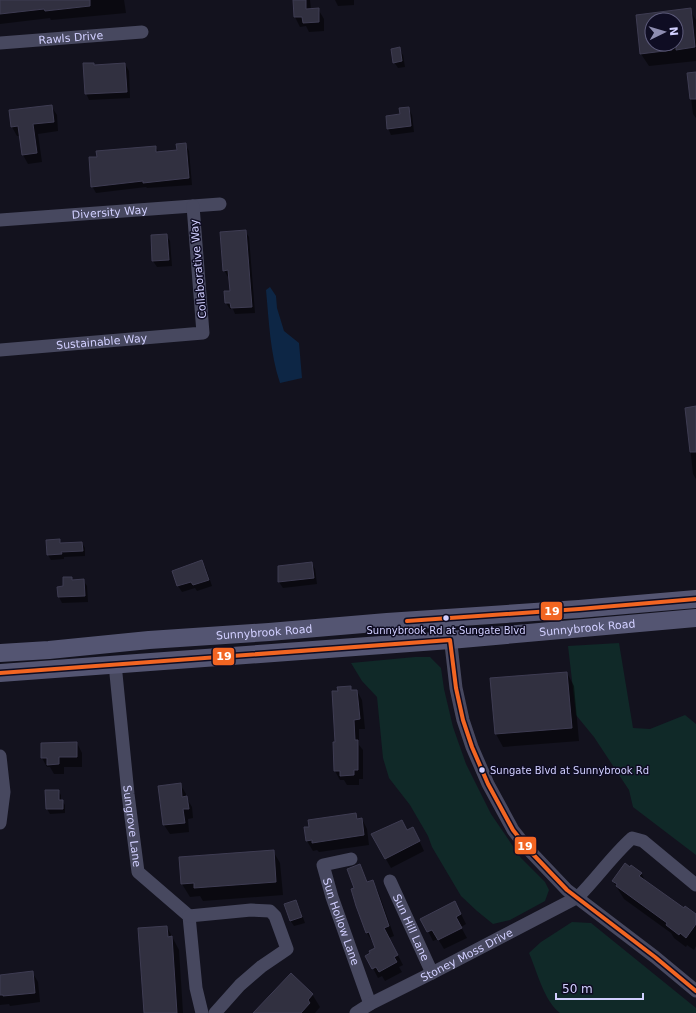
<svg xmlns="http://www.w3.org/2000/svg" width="696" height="1013" font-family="'DejaVu Sans',sans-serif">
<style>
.green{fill:#102928}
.water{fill:#0d2645}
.shadow{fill:#0007;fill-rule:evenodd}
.building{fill:#313040;stroke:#3e3c52}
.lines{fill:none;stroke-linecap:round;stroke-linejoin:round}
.minor{stroke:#47485f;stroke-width:13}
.secondary{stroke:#545572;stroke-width:18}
.bus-1-casing{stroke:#0f0d23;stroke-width:7}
.bus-1{stroke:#f26522;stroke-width:4}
.bus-dot{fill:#d1cfff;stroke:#0f0d23;stroke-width:1.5}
.labels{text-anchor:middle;stroke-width:3;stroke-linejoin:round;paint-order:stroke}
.bus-label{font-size:10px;fill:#d1cfff;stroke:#0f0d23}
.street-label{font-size:11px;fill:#d1cfff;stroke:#0f0d23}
.line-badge{stroke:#0f0d23;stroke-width:1.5}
.badge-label{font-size:11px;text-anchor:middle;font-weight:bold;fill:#fff}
</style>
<rect width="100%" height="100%" fill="#13121e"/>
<g class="green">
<path d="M619 643 633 728 650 729 685 715 696 724V855L633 807 629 790 594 737 576 715 568 646Z"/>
<path d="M415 657H430L441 668 444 689 453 727 466 764 491 814 521 858 545 882 549 890 545 901 510 920 493 924 477 911 461 896 432 847 428 836 410 805 389 778 383 758 377 697 362 681 351 663Z"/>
<path d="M572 922 591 923 696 1008V1013H560C544 1001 537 971 529 953L541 942Z"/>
</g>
<path class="water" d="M270 287 276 296 277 308 284 331 299 343 302 378 280 383C270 353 269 321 266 290Z"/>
<g class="shadow">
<path d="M0 0H124L126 13 51 20 50 18 0 24Z"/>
<path d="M294 0H310L311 9H318L324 19V31L309 32 306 26 300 27 295 17Z"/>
<path d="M335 0H354V5L338 6Z"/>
<path d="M690 10 696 20V61L649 66 641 54 637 16ZM652 20H676V44H652Z"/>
<path d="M399 49 403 55 405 67 398 68 394 62Z"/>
<path d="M93 64 95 66 125 64 129 71 130 98 89 100 86 93Z"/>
<path d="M696 73V118L693 114 688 74Z"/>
<path d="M51 106 57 115 58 131 38 134 42 162 28 164 23 155 20 136H17L12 127Z"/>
<path d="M408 108 412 115 414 132 391 135 388 128Z"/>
<path d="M185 144 189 151 192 185 147 188 146 187 96 193 92 186 98 158 155 147 159 152 178 151Z"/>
<path d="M245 231 249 237 255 313 235 314 233 309H230L226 303 231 292 230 276 228 277 224 270Z"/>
<path d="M166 235 170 241 172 266 157 267 153 261Z"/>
<path d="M696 407V479L693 474 686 409Z"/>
<path d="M59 540 62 544 82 543 85 548V556L64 557V559L51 560 48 555 47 541Z"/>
<path d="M202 561 206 568 212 586 197 591 195 588 182 592 178 586 173 571Z"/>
<path d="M311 563 315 569 317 584 283 588 279 582V567Z"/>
<path d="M71 578 73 581 83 580 87 586 88 602 62 603 59 597Z"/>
<path d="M567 673 574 686 579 741 503 747 496 734 491 679Z"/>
<path d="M350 687 353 691H357L362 700 365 729H359V745L363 750V779H359V785H347L344 780H340L335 771 339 692Z"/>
<path d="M77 743 82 753V767H64V774H54L50 767H47L42 758Z"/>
<path d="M180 784 186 794V797L192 807 193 818 188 819 189 832 170 834 164 825Z"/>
<path d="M58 791 61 795V801H62L65 805V813L50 814 47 809Z"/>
<path d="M356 814 359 820 362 819 367 829 369 845 319 852 317 850 313 851 307 841 305 828Z"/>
<path d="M407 831 418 838 424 851 391 868 372 835Z"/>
<path d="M273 851 280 863 283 895 203 901 200 896 190 897 182 884 180 858Z"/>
<path d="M360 865 368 883 372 881 378 891 394 936 389 938 403 965 399 967 402 972 385 981 382 976 378 978 373 968 376 948 367 933 355 888Z"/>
<path d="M631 868 641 873 646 882 696 916V946L694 950 687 945 686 947 674 938 671 933 624 899 613 881Z"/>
<path d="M296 901 299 907 305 923 294 926 290 920Z"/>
<path d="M460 912 466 924 461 927 467 938 444 949 438 939 433 941 422 919Z"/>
<path d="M167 927 179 950 183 1013H145Z"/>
<path d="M32 972 38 982 40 1002 10 1006 9 1004 0 1005V974L2 976Z"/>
<path d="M312 994 320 1007 315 1013H255Z"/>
</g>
<g class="building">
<path d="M0 0H90V6L45 11 44 9 0 14Z"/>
<path d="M293 0H306V9L319 8V22L303 23 302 17H294Z"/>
<path d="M691 8 695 47 676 50V20H652V44H672V50L640 54 636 15Z"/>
<path d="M400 47 402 61 393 63 391 49Z"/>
<path d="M83 63H94V65L125 63 127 92 85 94Z"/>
<path d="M696 72V99H690L687 73Z"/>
<path d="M52 105 54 122 33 124 37 153 22 155 18 126 11 127 9 110Z"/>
<path d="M409 107 411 126 387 129 386 116 400 114 399 108Z"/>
<path d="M186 143 189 178 143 183V181L91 187 89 157H97L96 151 156 146V152L177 150 176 144Z"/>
<path d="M246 230 252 307 231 308 230 303H225L224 291H230L228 270 223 271 220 232Z"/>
<path d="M167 234 169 260 152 261 151 235Z"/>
<path d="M696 406V452H690L685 408Z"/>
<path d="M60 539V543L82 542 83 551 61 552 62 554 47 555 46 540Z"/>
<path d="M202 560 209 580 193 585 191 582 177 586 172 571Z"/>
<path d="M312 562 314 578 278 582V566Z"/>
<path d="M63 577H72V580L84 579 85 596 58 597 57 587 63 586Z"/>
<path d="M567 672 572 728 495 734 490 678Z"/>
<path d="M351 686V690H357L360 719 354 720 355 740H358V770H354V775L340 776V771H334L333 742H335L332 691H338L337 687Z"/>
<path d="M77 742V757H59V764L47 765V758H41V743Z"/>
<path d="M181 783 182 797 187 796 189 809H183L185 823 163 825 158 786Z"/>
<path d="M45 790H59V800H63V809H46Z"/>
<path d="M356 813 357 819 362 818 364 835 312 843V840L306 841 304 827H309L308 820Z"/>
<path d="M402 820 407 830 413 827 420 841 385 859 371 834Z"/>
<path d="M274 850 276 882 194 888V883L181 884 179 857Z"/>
<path d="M625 863 630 867 631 865 642 873 639 876 684 908 685 906 696 914V924L686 938 680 933 679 935 666 925 667 923 616 886 617 884 612 881Z"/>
<path d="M360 864 367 882 373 880 389 926 384 928 398 955 394 957 397 962 379 972 376 967 372 969 365 956 370 953 369 951 375 948 369 932 366 933 356 906 351 889 354 888 347 869Z"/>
<path d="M296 900 302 917 290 921 284 904Z"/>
<path d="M455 901 461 914 456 917 462 928 438 940 432 930 427 932 420 919Z"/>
<path d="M167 926 168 937 172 936 177 1013H144L138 928Z"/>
<path d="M33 971 35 993 3 996V995H0V975Z"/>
<path d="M291 973 313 994 308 1000 310 1003 301 1013H253Z"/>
</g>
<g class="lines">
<g class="minor">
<path id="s1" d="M0 43 142 32"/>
<path id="s2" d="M0 220 220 204"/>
<path id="s3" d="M0 350 203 333 193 206"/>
<path d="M448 618 456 688 463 720 472 747 488 784 513 830 528 849 567 890 655 957 696 991"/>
<path id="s4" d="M115 664 128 794 138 872 189 916 196 988 202 1013"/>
<path d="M0 756 4 792 0 823"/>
<path id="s5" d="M351 859 323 865 332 897 370 1004"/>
<path id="s6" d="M390 881 432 973"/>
<path d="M189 916 251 910 270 911 275 916 287 949 262 966 240 985 215 1013"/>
<path id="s7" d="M356 1013 370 1004 432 973 578 897C597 878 612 856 632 838L643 841 696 885"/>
</g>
<g class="secondary">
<path id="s8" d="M0 653 49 650 149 640 269 632 387 622 579 609 696 599"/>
<path id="s9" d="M0 673 450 640 696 618"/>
</g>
<defs>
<g id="bus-1">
<path d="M407 621 579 609 696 599"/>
<path d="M0 673 450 640 456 688 463 720 472 747 488 784 513 830 528 849 567 890 655 957 696 991"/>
</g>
</defs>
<use href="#bus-1" class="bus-1-casing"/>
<use href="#bus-1" class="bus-1"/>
</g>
<g class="bus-dot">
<circle cx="446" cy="618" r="3.5"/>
<circle cx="482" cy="770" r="3.5"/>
</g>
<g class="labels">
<g class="bus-label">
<text x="446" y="634">Sunnybrook Rd at Sungate Blvd</text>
<text x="490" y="774" text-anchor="start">Sungate Blvd at Sunnybrook Rd</text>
</g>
<g class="street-label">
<text dy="4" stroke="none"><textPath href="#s1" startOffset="71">Rawls Drive</textPath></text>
<text dy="4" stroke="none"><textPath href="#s2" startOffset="110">Diversity Way</textPath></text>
<text transform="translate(198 269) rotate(-95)" y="4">Collaborative Way</text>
<text dy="4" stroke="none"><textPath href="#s3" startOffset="102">Sustainable Way</textPath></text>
<text dy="4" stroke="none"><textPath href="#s9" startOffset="589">Sunnybrook Road</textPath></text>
<text dy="4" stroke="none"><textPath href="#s8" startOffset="265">Sunnybrook Road</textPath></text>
<text dy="4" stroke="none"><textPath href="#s4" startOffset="163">Sungrove Lane</textPath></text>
<text dy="4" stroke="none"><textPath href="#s5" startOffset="88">Sun Hollow Lane</textPath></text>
<text dy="4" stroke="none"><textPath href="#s6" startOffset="51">Sun Hill Lane</textPath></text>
<text dy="4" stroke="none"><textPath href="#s7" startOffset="125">Stoney Moss Drive</textPath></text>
</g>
</g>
<g class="line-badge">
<rect x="540" y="601" width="23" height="20" rx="4" fill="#f26522"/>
<rect x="212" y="647" width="23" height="19" rx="4" fill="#f26522"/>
<rect x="514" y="836" width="23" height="19" rx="4" fill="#f26522"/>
</g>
<g class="badge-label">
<text x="552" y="615">19</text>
<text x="224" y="660">19</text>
<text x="525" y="850">19</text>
</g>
<g transform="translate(664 32) rotate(85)"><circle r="19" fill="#0f0d23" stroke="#5d5b7b"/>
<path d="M0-3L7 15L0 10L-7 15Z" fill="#8e8db0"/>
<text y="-6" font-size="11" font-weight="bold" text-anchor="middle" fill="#d1cfff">N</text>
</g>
<path d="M556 993v6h87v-6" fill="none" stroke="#d1cfff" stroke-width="2"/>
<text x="562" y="993" font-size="12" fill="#d1cfff" stroke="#0f0d23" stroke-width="3" paint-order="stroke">50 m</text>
</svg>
